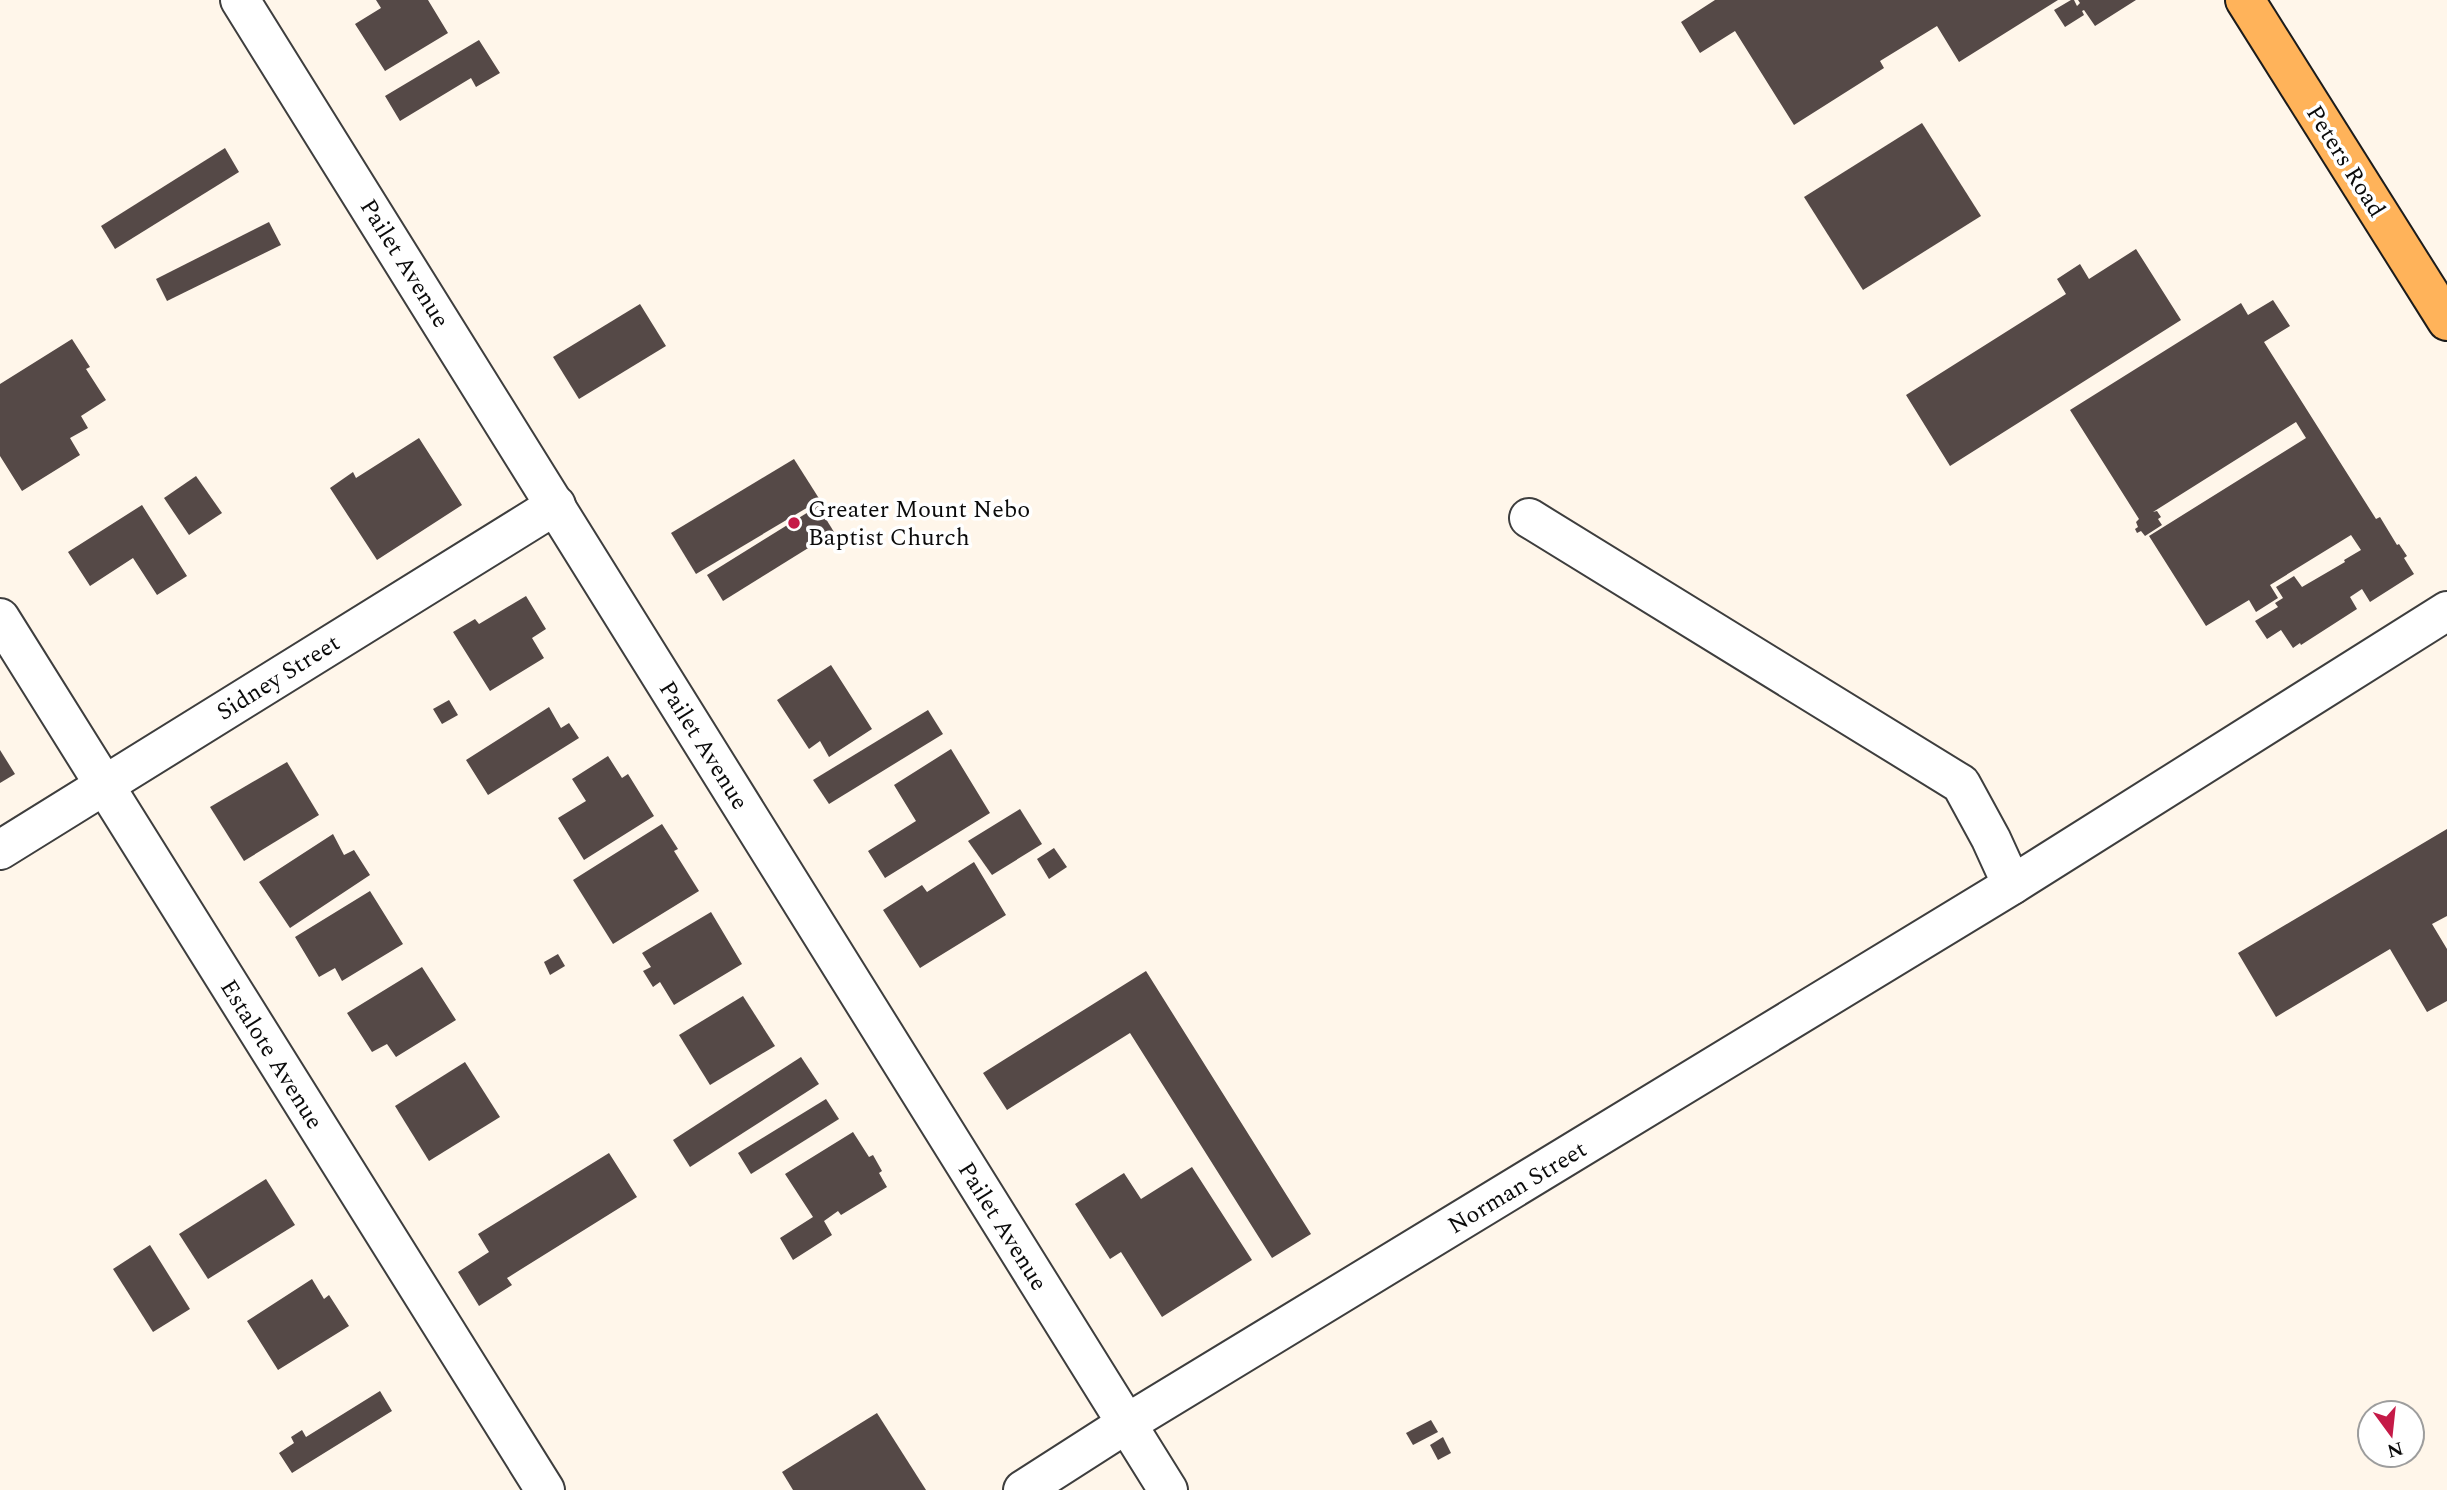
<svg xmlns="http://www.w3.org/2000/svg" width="2447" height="1490" font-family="Spectral,serif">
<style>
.building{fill:#554947}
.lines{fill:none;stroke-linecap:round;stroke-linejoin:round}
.minor-casing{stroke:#3e3e3e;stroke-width:42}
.major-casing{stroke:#1c1c1c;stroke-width:42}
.minor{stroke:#fff;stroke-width:38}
.major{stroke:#ffb35a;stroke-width:38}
.poi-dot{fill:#c51a47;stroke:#fff;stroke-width:2.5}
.labels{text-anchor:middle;stroke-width:7;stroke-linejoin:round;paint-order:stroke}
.street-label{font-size:24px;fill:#0b0b0b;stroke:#fff}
.poi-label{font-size:24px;fill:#0b0b0b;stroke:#fff;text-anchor:start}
</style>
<rect width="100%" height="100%" fill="#fff6ea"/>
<g class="building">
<path d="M376 0H428L448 33 385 71 355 24 381 8Z"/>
<path d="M1715 0H2058L1959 62 1937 26 1880 61 1884 68 1794 125 1735 31 1700 53 1681 22Z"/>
<path d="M2071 0H2074L2077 6 2080 3 2078 0H2136L2095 26 2084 10 2082 11 2084 15 2065 27 2054 10Z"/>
<path d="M479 40 500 73 476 87 471 78 400 121 385 96Z"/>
<path d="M1922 123 1981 216 1863 290 1804 197Z"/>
<path d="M225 148 239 172 115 249 101 226Z"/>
<path d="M269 222 281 245 167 301 156 279Z"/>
<path d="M2136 249 2181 320 1950 466 1906 395 2066 294 2057 279 2080 264 2089 279Z"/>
<path d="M2273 300 2290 326 2264 342 2376 519 2380 517 2397 545 2399 544 2407 556 2404 558 2414 574 2370 602 2362 589 2350 597 2357 609 2301 645 2300 643 2293 648 2281 630 2267 639 2255 621 2278 607 2275 603 2283 598 2276 587 2294 576 2302 587 2345 562 2344 560 2361 550 2351 535 2270 585 2278 598 2256 612 2249 600 2206 626 2149 536 2306 438 2296 422 2153 512 2157 511 2161 517 2158 519 2162 525 2145 536 2141 531 2137 533 2135 529 2138 527 2136 522 2139 519 2070 410 2241 303 2248 315Z"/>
<path d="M640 304 666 346 579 399 553 357Z"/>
<path d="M72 339 90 367 86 369 106 400 81 416 88 428 70 438 80 455 22 491 0 456V384Z"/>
<path d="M419 438 462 505 377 560 330 488 353 472 356 478Z"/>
<path d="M794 459 820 500 696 574 671 533Z"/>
<path d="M196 476 222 513 189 535 164 498Z"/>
<path d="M142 505 187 576 157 595 133 558 90 586 68 552Z"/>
<path d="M818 506 834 532 723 601 707 575Z"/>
<path d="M526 596 546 629 532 638 544 658 490 691 453 632 475 619 479 624Z"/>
<path d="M831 665 872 729 829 757 820 741 809 749 777 700Z"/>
<path d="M449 700 458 715 442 724 433 709Z"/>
<path d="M549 707 561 728 569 723 579 738 488 795 466 760Z"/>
<path d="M928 710 943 734 829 804 813 780Z"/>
<path d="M951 749 990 813 885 878 868 851 916 821 894 785Z"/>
<path d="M0 750 15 774 0 783Z"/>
<path d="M608 756 622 778 628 774 654 816 584 860 558 818 586 801 572 779Z"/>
<path d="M287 762 319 815 244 861 210 807Z"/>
<path d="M1020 809 1042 844 992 875 968 841Z"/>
<path d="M662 824 678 849 674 851 699 891 613 944 573 880Z"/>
<path d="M2447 829V916L2432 924 2447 949V1001L2427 1012 2390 949 2276 1017 2238 953Z"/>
<path d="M333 834 344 855 354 850 370 875 290 928 259 882Z"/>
<path d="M1054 848 1067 867 1049 879 1037 859Z"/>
<path d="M974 862 1006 915 920 968 883 910 922 885 927 892Z"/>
<path d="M370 891 403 944 342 981 335 968 319 977 295 937Z"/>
<path d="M711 912 742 964 674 1005 660 982 653 987 643 971 651 967 642 953Z"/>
<path d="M558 954 565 966 550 975 544 962Z"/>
<path d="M422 967 456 1020 396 1057 387 1044 372 1052 347 1013Z"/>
<path d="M1146 971 1311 1234 1272 1258 1130 1033 1007 1110 983 1073Z"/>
<path d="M743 996 775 1046 710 1085 679 1035Z"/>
<path d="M801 1057 819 1084 690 1167 673 1140Z"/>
<path d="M465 1062 500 1117 429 1161 395 1106Z"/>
<path d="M826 1099 839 1119 751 1174 738 1153Z"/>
<path d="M853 1132 869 1157 873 1155 882 1171 879 1173 887 1187 841 1215 838 1211 824 1221 832 1235 793 1260 780 1238 813 1217 785 1174Z"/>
<path d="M609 1153 637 1197 507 1278 512 1285 479 1306 458 1272 489 1252 478 1234Z"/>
<path d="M1192 1167 1252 1260 1162 1317 1121 1252 1110 1259 1075 1204 1124 1173 1141 1199Z"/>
<path d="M266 1179 295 1225 208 1279 179 1234Z"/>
<path d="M150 1245 190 1309 153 1332 113 1269Z"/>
<path d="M312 1279 324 1299 329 1295 349 1326 278 1370 247 1321Z"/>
<path d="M380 1391 392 1411 292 1473 279 1453 294 1443 291 1437 302 1430 306 1437Z"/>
<path d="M877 1413 926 1490H793L782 1472Z"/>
<path d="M1431 1420 1438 1432 1413 1445 1406 1433Z"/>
<path d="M1443 1437 1451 1453 1438 1460 1430 1445Z"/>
</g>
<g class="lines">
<defs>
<g id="minor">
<path d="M240 0 1168 1490"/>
<path d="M1529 518 1961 784 1991 839 2012 885"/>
<path d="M0 618 545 1490"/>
<path d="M0 850 556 505"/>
<path d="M1023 1490 1126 1424 2012 885 2447 611"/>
</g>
<path id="major" d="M2245 0 2447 321"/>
</defs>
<use href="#minor" class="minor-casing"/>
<use href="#major" class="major-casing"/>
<use href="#minor" class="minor"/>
<use href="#major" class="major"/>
</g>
<circle class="poi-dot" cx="794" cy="523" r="7"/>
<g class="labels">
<g class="street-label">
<text transform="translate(2346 161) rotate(58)" y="8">Peters Road</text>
<text transform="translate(405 263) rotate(58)" y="8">Pailet Avenue</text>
<text transform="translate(278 677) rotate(-32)" y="8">Sidney Street</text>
<text transform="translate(704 745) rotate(58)" y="8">Pailet Avenue</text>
<text transform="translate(272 1054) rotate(58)" y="8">Estalote Avenue</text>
<text transform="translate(1517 1187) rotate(-31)" y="8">Norman Street</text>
<text transform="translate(1003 1226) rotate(58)" y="8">Pailet Avenue</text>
</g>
<g class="poi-label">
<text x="808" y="517">Greater Mount Nebo<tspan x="808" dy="28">Baptist Church</tspan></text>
</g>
</g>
<g transform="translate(2391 1434) rotate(165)"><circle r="33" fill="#ffffff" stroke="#9d9d9d" stroke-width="2"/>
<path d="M0-5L12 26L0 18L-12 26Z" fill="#c51a47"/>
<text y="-10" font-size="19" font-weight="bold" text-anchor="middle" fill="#0b0b0b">N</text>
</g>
</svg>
